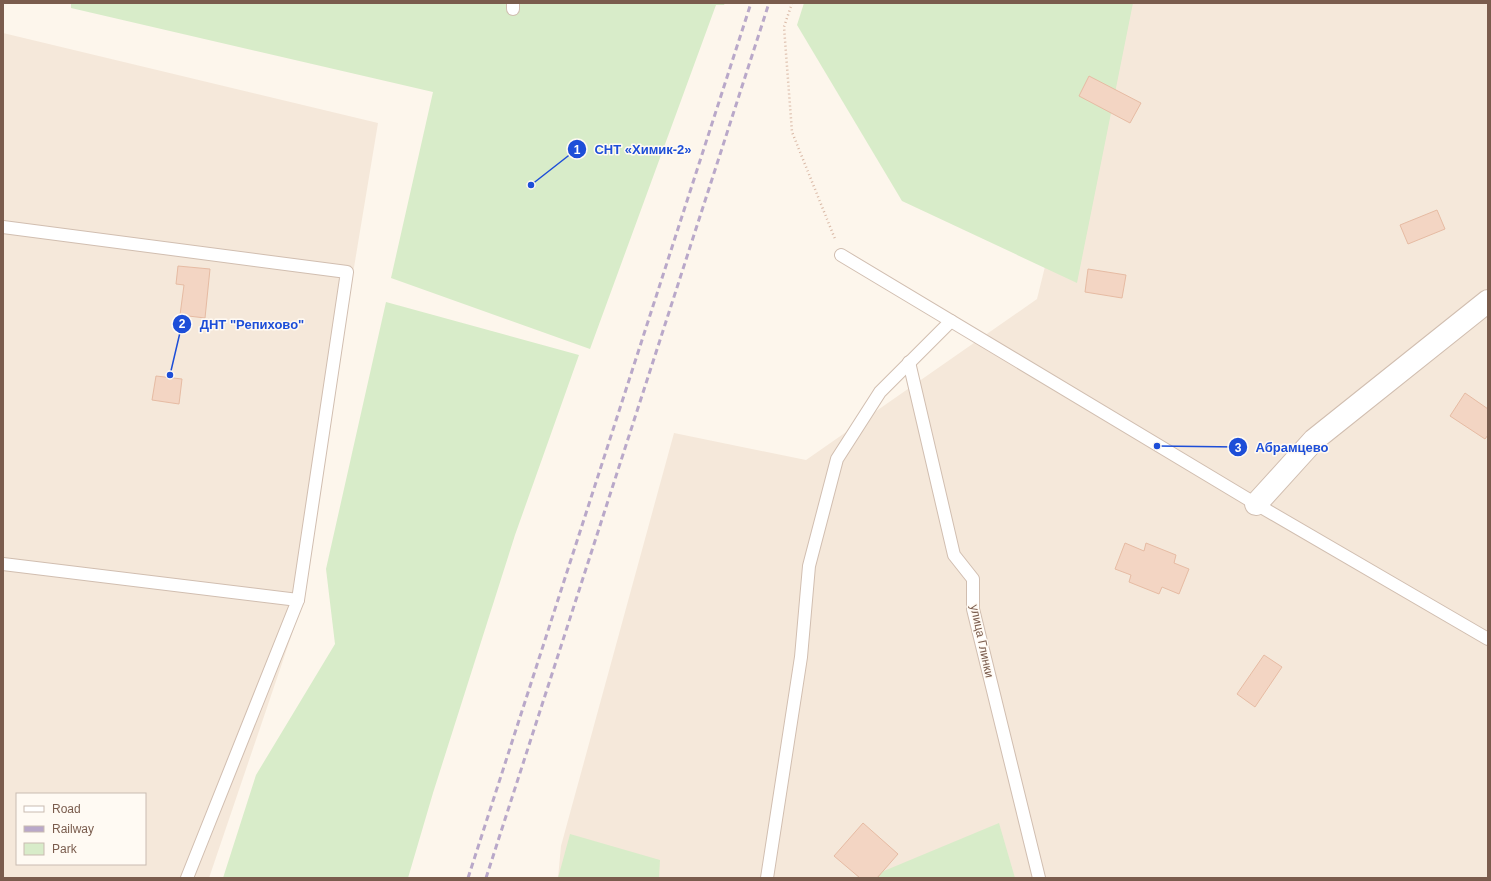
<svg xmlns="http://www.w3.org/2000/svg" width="1491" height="881" font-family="Arial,sans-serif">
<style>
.residential{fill:#f5e8da;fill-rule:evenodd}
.green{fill:#d8ecc9}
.building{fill:#f3d5c3;stroke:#e6bba3}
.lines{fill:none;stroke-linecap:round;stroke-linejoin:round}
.lane-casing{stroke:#d1beb0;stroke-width:14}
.street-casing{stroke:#d1beb0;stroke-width:24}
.path{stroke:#d9b8a5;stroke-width:2.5;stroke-dasharray:1 3;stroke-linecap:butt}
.lane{stroke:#fff;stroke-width:12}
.street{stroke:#fff;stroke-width:22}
.rail{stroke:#b9a8c9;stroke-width:3;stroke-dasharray:6 4;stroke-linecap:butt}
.labels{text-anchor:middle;stroke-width:3;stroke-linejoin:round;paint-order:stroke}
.street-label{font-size:12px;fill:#7a5c4d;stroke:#fffaf3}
.leader{fill:none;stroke:#1d4ed8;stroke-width:1.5}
.callout-dot{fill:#1d4ed8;stroke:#fffaf3;stroke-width:1.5}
.mark-label{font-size:12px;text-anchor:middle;font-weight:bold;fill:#fff}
.callout-label{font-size:13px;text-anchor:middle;font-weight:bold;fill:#1d4ed8;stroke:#fffaf3;stroke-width:3;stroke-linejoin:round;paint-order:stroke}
</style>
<rect width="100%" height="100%" fill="#fdf6ec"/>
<g class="residential">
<path d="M1110 3H1488V878H558L561 846 674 433 806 460 1037 299Z"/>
<path d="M3 33 378 123 294 628 209 878H3ZM17 794H145V864H17Z"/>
</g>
<g class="green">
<path d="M71 3H725L724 5H716L590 349 391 278 433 92 71 8Z"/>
<path d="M804 3H1133L1077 283 902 201 797 25Z"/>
<path d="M386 302 579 355 515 535 433 793 408 878H223L256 775 335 644 326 569Z"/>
<path d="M999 823 1015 878H867Z"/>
<path d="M570 834 660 860 659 878H558Z"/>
</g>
<g class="building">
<path d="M1089 76 1141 103 1130 123 1079 96Z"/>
<path d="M1437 210 1445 229 1408 244 1400 225Z"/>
<path d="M178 266 210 269 205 318 180 315 184 285 176 284Z"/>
<path d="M1088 269 1126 275 1122 298 1085 292Z"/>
<path d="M156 376 182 379 179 404 152 400Z"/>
<path d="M1465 393 1488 409V435L1485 439 1450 416Z"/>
<path d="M1125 543 1144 551 1146 543 1176 555 1174 563 1189 569 1179 594 1162 587 1159 594 1129 582 1131 575 1115 569Z"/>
<path d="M1264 655 1282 667 1255 707 1237 694Z"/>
<path d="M863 823 898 854 877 878H860L834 856Z"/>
</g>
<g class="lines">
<defs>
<g id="lane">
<path d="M513 9V3"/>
<path d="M3 227 347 272 298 600 187 878"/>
<path d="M841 255 1256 504 1488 639"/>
<path d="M909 362 954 555 973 579V609L1039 878"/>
<path d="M3 564 298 600"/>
<path d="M767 878 801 657 809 566 837 459 880 392 951 321"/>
</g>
<path id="street" d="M1256 504 1314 440 1488 301"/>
</defs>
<use href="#lane" class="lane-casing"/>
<use href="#street" class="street-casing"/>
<path class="path" d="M792 3 784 27 792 132 835 239"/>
<use href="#lane" class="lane"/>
<use href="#street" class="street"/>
<g class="rail">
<path d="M468 878 751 3"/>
<path d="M486 878 769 3"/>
</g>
</g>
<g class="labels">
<g class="street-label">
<text transform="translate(982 641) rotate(78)" y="4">улица Глинки</text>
</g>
</g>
<path class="leader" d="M531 185L577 149M170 375L182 324M1157 446L1238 447"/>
<g class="callout-dot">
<circle cx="531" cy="185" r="4"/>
<circle cx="170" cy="375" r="4"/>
<circle cx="1157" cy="446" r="4"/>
<circle cx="577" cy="149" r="10"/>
<circle cx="182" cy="324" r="10"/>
<circle cx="1238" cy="447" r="10"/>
</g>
<g class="mark-label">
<text x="577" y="154">1</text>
<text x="182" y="328">2</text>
<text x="1238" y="452">3</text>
</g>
<g class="callout-label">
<text x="643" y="154">СНТ «Химик-2»</text>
<text x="252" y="329">ДНТ "Репихово"</text>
<text x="1292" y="452">Абрамцево</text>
</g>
<rect width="1491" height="881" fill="none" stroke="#7a5c4d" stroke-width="8"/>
<rect x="16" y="793" width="130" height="72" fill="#fffaf3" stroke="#cabbb1"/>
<rect x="24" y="806" width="20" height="6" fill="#ffffff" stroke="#cabbb1"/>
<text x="52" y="813" font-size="12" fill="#7a5c4d">Road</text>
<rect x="24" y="826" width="20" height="6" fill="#b9a8c9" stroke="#cabbb1"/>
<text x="52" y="833" font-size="12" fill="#7a5c4d">Railway</text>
<rect x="24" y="843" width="20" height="12" fill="#d8ecc9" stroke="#cabbb1"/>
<text x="52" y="853" font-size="12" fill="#7a5c4d">Park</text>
</svg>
